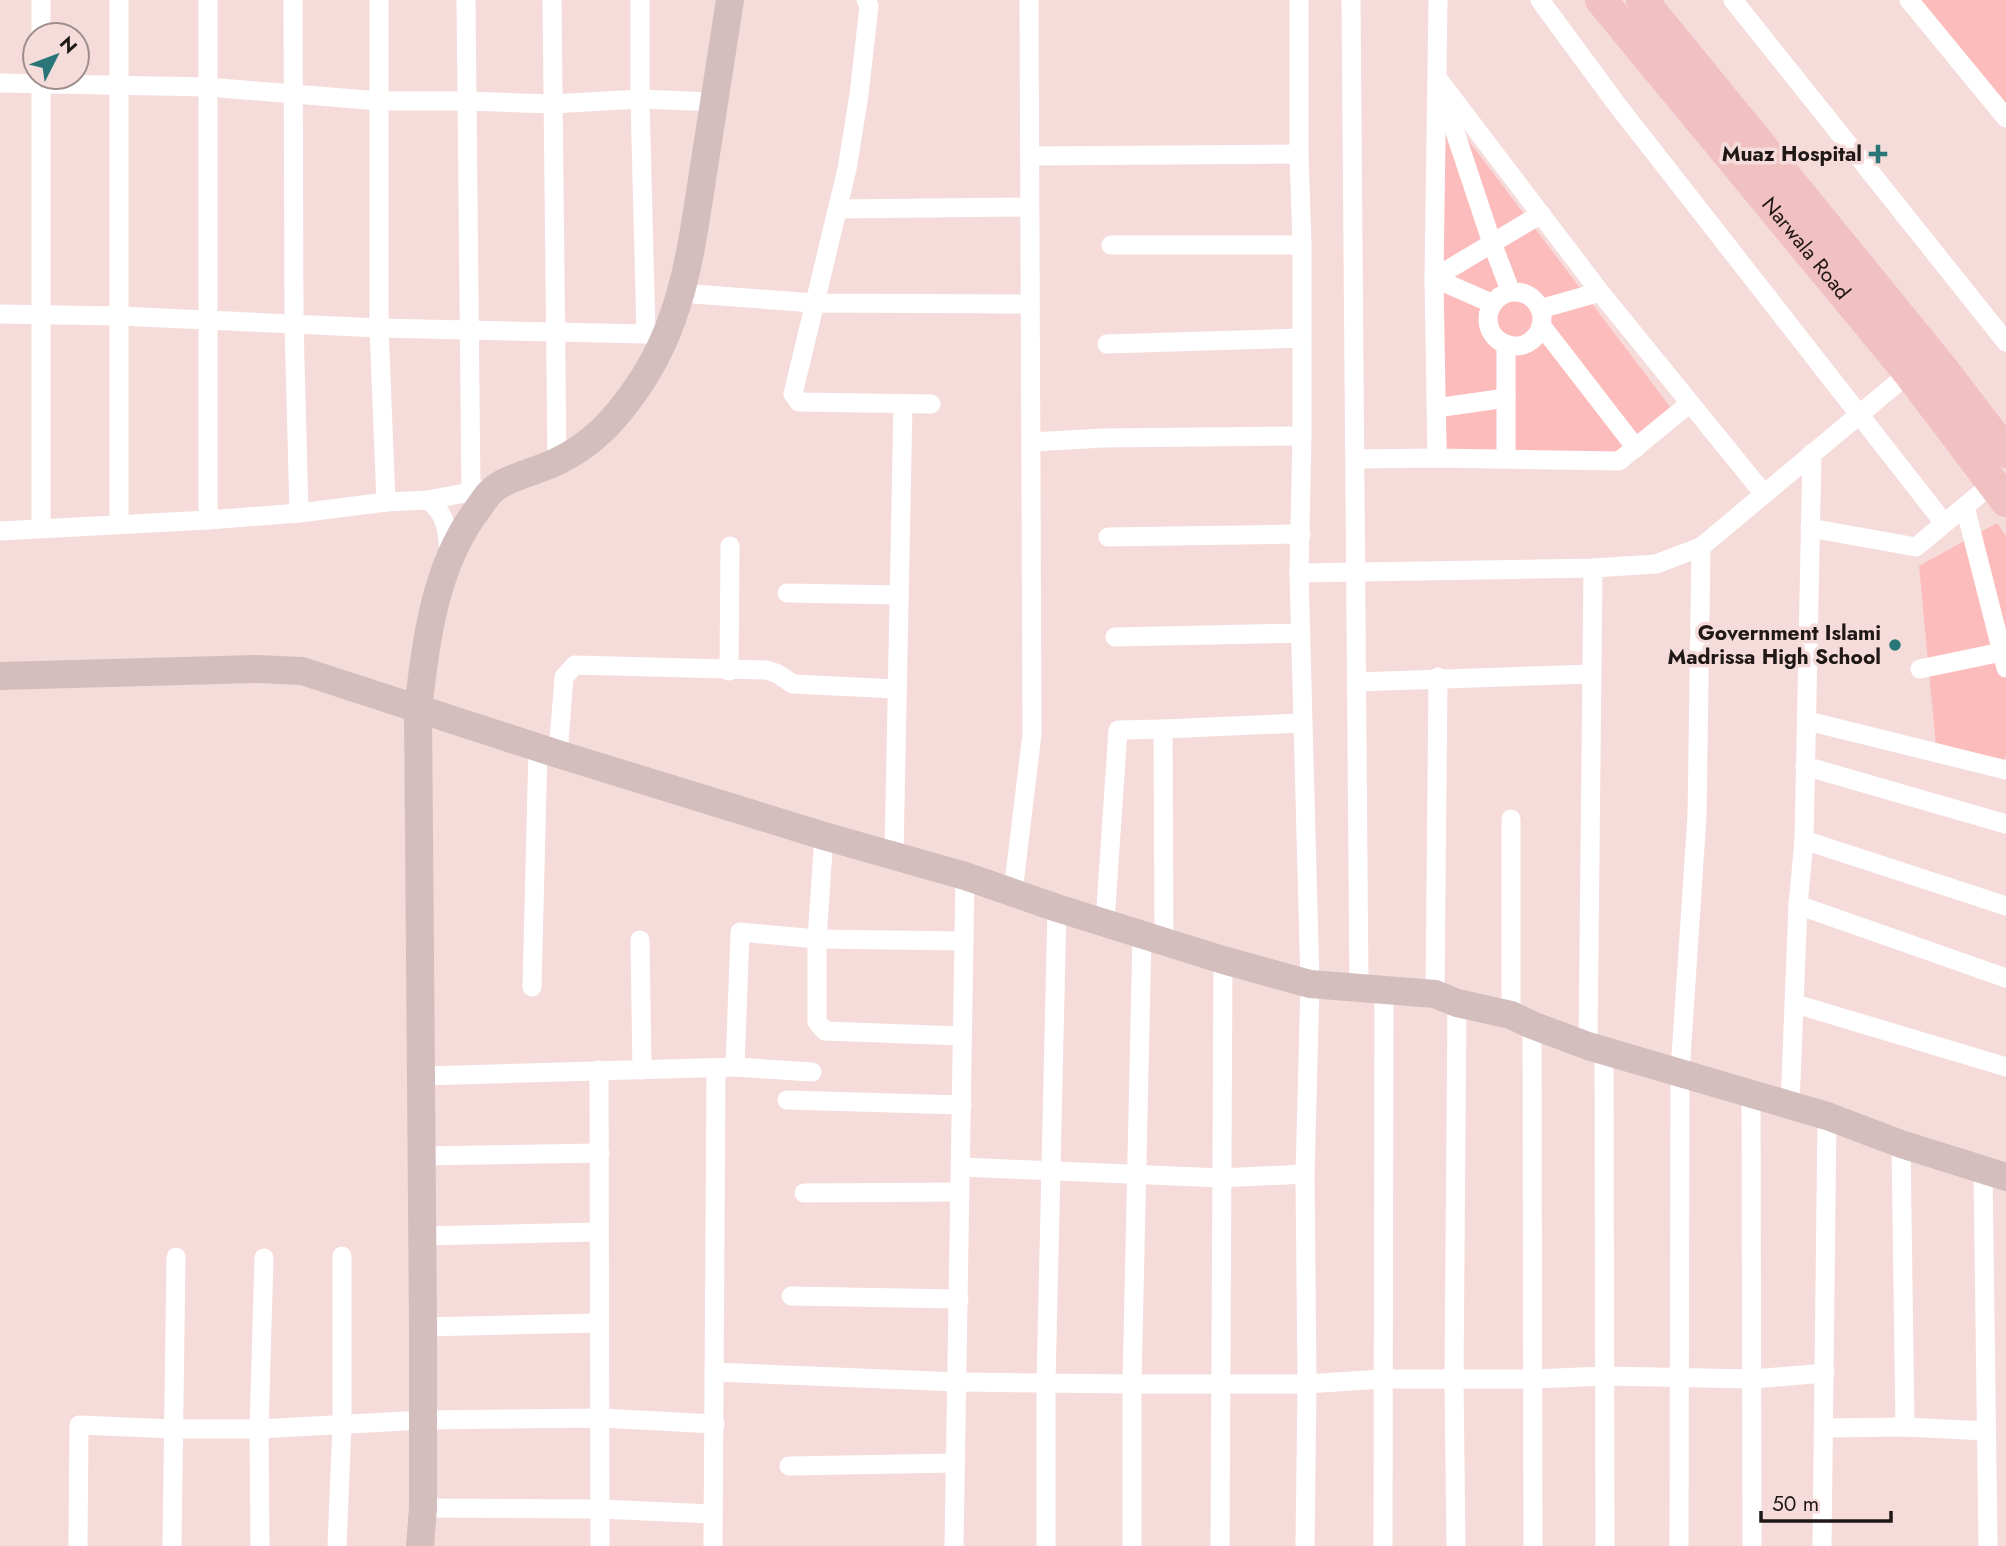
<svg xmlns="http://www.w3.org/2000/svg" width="2006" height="1546" font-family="Jost,sans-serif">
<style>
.green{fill:#fcbcbc}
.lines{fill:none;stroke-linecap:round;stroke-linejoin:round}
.street{stroke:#fff;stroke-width:19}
.secondary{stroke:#d3bdbd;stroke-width:28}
.primary{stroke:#f1c0c0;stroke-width:32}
.poi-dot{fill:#2a7578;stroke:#f5dcdb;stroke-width:2.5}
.labels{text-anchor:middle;stroke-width:7;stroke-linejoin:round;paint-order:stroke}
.poi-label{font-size:21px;font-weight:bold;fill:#201717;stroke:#f5dcdb;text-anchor:end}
.street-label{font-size:21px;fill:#201717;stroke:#f5dcdb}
</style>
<rect width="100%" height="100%" fill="#f5dcdb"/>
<g class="green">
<path d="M1902 0H2006V128Z"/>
<path d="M1450 116 1671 408 1615 453 1447 449 1437 119Z"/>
<path d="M1997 523 2006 536V756L1999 767 1936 746 1919 566Z"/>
</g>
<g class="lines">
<g class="street">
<path d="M41 0V35"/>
<path d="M293 0 294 323 299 513"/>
<path d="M379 0V328L386 502"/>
<path d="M466 0 471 492"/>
<path d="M552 0 557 462"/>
<path d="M640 0V99L646 334 659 335"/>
<path d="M866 0 869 6 859 95 847 169 793 394 799 402 931 404"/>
<path d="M1299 0V154L1302 245V436L1299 573 1310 984 1305 1174 1307 1384 1305 1546"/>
<path d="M1351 0 1359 989"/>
<path d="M1540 0 1615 102 1944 523"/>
<path d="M1733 0 2006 342"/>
<path d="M1909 0 2006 118"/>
<path d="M41 77V528"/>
<path d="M1438 79 1600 292 1764 494"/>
<path d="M0 83 208 87 380 101H466L552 104 640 99 714 102"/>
<path d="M1442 93 1492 243 1510 290"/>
<path d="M1031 156 1299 154"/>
<path d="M838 209 1029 207"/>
<path d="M1111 245H1302"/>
<circle cx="1515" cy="319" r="27"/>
<path d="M681 293 813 303 1030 304"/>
<path d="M1491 303 1434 278 1541 214"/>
<path d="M1540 309 1600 292"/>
<path d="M0 314 119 316 379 328 646 334"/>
<path d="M1541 325 1636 448"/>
<path d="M1107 344 1302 338"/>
<path d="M1436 408 1506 398"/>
<path d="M1032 442 1103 438 1302 436"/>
<path d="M1437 458 1434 278 1438 0"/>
<path d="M1356 459 1437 458 1619 461 1689 404"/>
<path d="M1506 459V344"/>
<path d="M428 500C447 514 448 533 449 555"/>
<path d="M1965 507 2006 668"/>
<path d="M208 520V0"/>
<path d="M119 523V0"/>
<path d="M1810 528 1916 547 1993 483"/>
<path d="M0 531 208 520 299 513 386 502 428 500 496 487"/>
<path d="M1108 537 1301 534"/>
<path d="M1299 573 1593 568 1656 564 1701 547 1909 373"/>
<path d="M787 593 899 595"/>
<path d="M1115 637 1301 633"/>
<path d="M1920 669 2006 651"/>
<path d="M729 671 730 546"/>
<path d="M1356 682 1591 674"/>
<path d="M1808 721 2006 770"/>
<path d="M558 754 564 677 575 665 767 670 778 674 793 684 897 689"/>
<path d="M1805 766 2006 824"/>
<path d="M1511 819V1015"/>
<path d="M824 836 817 939V1022L825 1031 962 1036"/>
<path d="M1804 840 2006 906"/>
<path d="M894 855 903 403"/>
<path d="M1013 892 1032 734 1029 0"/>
<path d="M1798 905 2006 978"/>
<path d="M1105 922 1118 730 1163 729"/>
<path d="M640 940 642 1070"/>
<path d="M1164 940 1163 729 1302 723"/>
<path d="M532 987 538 748"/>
<path d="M1435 994 1438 677"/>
<path d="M1796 1004 2006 1067"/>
<path d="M1532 1025 1533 1546"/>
<path d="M1588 1046 1593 568"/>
<path d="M1604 1050 1605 1546"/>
<path d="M735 1067 812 1072"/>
<path d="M599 1070 600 1546"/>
<path d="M421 1076 735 1067 740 932 817 939 964 941"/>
<path d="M1751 1094 1752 1546"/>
<path d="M787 1100 962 1105"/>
<path d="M1790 1105 1798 905 1804 840 1812 453"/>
<path d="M1901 1144 1905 1427"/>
<path d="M421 1156 600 1153"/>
<path d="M961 1167 1221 1178 1305 1174"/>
<path d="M1983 1170 1988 1546"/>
<path d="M804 1193 960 1192"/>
<path d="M421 1236 598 1232"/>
<path d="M791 1296 959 1299"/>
<path d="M423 1327 599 1323"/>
<path d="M714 1372 958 1382 1132 1384H1307L1382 1379H1532L1605 1376 1753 1379 1825 1373"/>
<path d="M1825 1428 1905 1427 1986 1431"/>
<path d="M789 1466 955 1463"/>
<path d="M423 1508 599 1509 713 1514"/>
<path d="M78 1546 79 1425 174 1429H259L423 1420 601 1418 715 1424"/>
<path d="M172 1546 176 1257"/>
<path d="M260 1546 259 1429 264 1258"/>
<path d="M337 1546 342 1425V1256"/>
<path d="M713 1546 716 1068"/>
<path d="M954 1546 965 876"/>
<path d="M1046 1546V1382L1057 908"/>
<path d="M1132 1546V1384L1142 934"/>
<path d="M1220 1546 1223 960"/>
<path d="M1383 1546 1384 990"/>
<path d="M1456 1546 1454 1380 1457 1003"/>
<path d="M1679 1546 1680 1072 1697 816 1701 547"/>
<path d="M1822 1546 1827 1116"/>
</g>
<g class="secondary">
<path d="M0 676 256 669 302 671 558 754 824 836 965 876 1057 908 1223 960 1310 984 1435 994 1457 1003 1511 1015 1532 1025 1588 1046 1827 1116 1901 1144 2006 1177"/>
<path d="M420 1546 423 1508V1327L418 710C426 642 434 567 477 510 483 502 489 491 498 486 515 475 538 471 556 462 592 445 615 420 637 388 683 322 691 250 703 173 712 115 721 58 730 0"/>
</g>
<g class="primary">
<path id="s1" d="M1601 0 1909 373 2006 501"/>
<path d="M1642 0 1941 367 2006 452"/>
</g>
</g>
<g class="poi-dot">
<path d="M1874.5 143.5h7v7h7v7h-7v7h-7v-7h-7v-7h7z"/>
<circle cx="1895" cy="645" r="7"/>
</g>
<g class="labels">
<g class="poi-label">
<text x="1862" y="161">Muaz Hospital</text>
<text x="1881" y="640">Government Islami<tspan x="1881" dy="24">Madrissa High School</tspan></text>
</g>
<g class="street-label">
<text dy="7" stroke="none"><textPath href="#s1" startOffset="322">Narwala Road</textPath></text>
</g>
</g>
<g transform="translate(56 56) rotate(48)"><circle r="33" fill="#f5dcdb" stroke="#a08d8d" stroke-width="2"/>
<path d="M0-5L12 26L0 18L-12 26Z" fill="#2a7578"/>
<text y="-10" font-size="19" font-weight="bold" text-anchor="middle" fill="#201717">N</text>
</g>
<path d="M1761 1511v10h130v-10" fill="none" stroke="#201717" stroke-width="3.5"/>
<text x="1772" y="1511" font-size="21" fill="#201717" stroke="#f5dcdb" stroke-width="5" paint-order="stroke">50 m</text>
</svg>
